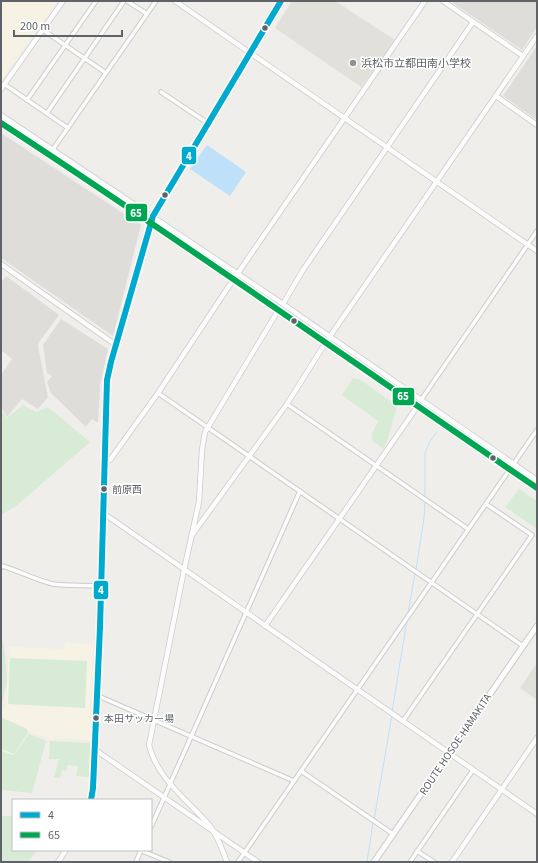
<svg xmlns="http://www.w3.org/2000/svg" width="538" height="863" font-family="'Source Sans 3','Noto Sans JP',sans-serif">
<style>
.commercial{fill:#f7f3e4}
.industrial{fill:#dfddda}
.education{fill:#e2e0da}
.green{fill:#d8ebd6}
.water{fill:#bfe0f9}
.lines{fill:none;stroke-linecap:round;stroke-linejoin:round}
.stream{stroke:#bfe0f9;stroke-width:1}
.minor-casing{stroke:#cbcccc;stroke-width:5.5}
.tertiary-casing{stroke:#cbcccc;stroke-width:6}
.secondary-casing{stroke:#cacacb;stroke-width:7}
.minor{stroke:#fdfcfc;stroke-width:3.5}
.tertiary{stroke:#fdfcfc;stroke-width:4.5}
.secondary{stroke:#fdfcfc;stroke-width:5}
.bus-1-casing{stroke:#fff;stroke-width:9}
.bus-2-casing{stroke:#fff;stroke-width:9}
.bus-1{stroke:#00a9ce;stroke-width:6}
.bus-2{stroke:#00a651;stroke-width:6}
.bus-dot{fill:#5f6368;stroke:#fff;stroke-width:1.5}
.poi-dot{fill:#919496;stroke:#fff;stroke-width:1.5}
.labels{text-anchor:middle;stroke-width:3;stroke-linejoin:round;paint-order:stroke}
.bus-label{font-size:10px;fill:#5f6368;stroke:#fff;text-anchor:start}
.poi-label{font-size:11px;fill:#5f6368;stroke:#fff;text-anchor:start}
.street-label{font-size:11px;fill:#5f6368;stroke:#fff}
.line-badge{stroke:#fff;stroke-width:1.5}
.badge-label{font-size:11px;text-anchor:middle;font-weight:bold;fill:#fff}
</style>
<rect width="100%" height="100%" fill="#efeeea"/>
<g class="commercial">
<path d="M1 1H57L1 81Z"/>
<path d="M65 643 93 644 90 740 51 739 29 732 14 755 1 750V712L6 704 9 647 64 649Z"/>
</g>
<g class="industrial">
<path d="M450 1H537V27L522 50Z"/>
<path d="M537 46V120L503 96Z"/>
<path d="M1 133 141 225 113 336 1 258Z"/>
<path d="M6 276 59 315 39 342 38 346 48 397 38 409 22 399 7 417 1 407V375L12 359 1 350V283Z"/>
<path d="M61 319 108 349 100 385 98 423 92 419 86 427 51 393 47 382 52 376 47 373 43 345Z"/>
</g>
<g class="education">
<path d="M292 1H335L395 40 361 87 275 28Z"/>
<path d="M537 663V700L520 688Z"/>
</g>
<g class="green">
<path d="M353 378 359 379 397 406 387 442 383 449 372 440V434L378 421 342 395Z"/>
<path d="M23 405 36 412 48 407 90 442 16 506 1 515V410L7 418Z"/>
<path d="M519 489 537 501V529L505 507Z"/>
<path d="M1 632 5 654 7 682 1 706Z"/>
<path d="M10 658 87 661 85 708 8 704Z"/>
<path d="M1 717 27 729 28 733 14 754 1 749Z"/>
<path d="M29 734 46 741 32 793 1 790V751L14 755Z"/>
<path d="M50 741 90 743 89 777 76 776 78 766 68 765 66 771 62 770 60 778 54 777 59 759H49Z"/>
<path d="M1 816H13V850H37L28 862H1Z"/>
</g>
<path class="water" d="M207 145 246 172 230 196 190 169Z"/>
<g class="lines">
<g class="stream">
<path d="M425 498V453L430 441 437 432"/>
<path d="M416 570 424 518 425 502"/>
<path d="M408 613 415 573"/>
<path d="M392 712 407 620"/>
<path d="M374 820 392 715"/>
<path d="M367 862 373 823"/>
</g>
<defs>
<g id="minor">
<path d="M127 1 147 14"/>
<path d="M43 30 106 73"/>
<path d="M4 84 68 128"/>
<path d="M161 92 209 124"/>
<path d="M27 100 96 1"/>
<path d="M47 113 124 1"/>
<path d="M49 155 156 1"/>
<path d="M158 393 523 646"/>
<path d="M421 400 537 231"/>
<path d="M287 404 468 529"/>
<path d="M1 567 2 566C20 571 35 580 53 584 67 586 86 585 100 586"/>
<path d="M96 695 294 781"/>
<path d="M403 721 532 535 486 504"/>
<path d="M301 771 393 834"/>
<path d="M151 827 300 491"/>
<path d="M140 850 169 862"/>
<path d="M417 851 434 862"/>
<path d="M136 862 141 850"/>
<path d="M238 862 537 430"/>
<path d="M410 862 473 770"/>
</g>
<g id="tertiary">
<path d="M175 1 537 251"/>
<path d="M443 1 523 56"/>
<path d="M1 89 63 1"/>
<path d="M496 96 537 125"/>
<path d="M1 115 283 304 537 480"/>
<path d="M1 123C182 241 358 366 537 488"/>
<path d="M1 264 116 345"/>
<path d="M283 304 303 270 473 22"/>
<path d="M104 462 110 460 158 393 229 286 425 1"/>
<path d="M103 513 537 814"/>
<path d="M192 535 287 404 326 342 537 36"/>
<path d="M265 626 419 404"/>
<path d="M94 749 258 862"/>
<path d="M91 800 93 788 100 627 107 380 111 362 153 216 281 1"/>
<path d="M58 862 66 850"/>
<path d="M227 862C222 850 218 836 210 826 188 800 157 779 149 745L184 570 199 502 202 450 205 432 279 309"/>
<path d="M452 862 537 738"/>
</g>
<path id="secondary" d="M374 862 537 626"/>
</defs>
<use href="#minor" class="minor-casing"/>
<use href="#tertiary" class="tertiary-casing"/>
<use href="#secondary" class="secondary-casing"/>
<use href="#minor" class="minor"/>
<use href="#tertiary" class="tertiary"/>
<use href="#secondary" class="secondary"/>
<defs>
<path id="bus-1" d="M91 800 93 788 100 627 107 380 111 362 153 216 281 1"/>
<path id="bus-2" d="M1 123C182 241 358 366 537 488"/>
</defs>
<use href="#bus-1" class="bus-1-casing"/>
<use href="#bus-2" class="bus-2-casing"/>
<use href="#bus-1" class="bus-1"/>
<use href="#bus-2" class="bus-2"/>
</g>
<g class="bus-dot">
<circle cx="265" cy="28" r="3.5"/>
<circle cx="165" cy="195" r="3.5"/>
<circle cx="294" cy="321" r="3.5"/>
<circle cx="493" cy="458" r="3.5"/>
<circle cx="104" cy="489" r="3.5"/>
<circle cx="96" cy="718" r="3.5"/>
</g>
<circle class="poi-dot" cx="353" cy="63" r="4"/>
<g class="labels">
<g class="bus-label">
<text x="112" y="493">前原西</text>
<text x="104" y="722">本田サッカー場</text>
</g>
<g class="poi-label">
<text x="361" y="67">浜松市立都田南小学校</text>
</g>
<g class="street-label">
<text transform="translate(455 744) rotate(-56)" y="4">ROUTE HOSOE-HAMAKITA</text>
</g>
</g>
<g class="line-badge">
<rect x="181" y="146" width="16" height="19" rx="4" fill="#00a9ce"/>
<rect x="125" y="203" width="23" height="19" rx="4" fill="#00a651"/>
<rect x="392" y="387" width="23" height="19" rx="4" fill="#00a651"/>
<rect x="93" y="580" width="16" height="20" rx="4" fill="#00a9ce"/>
</g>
<g class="badge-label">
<text x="189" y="160">4</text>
<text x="136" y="217">65</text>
<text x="403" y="400">65</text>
<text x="101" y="594">4</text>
</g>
<rect width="538" height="863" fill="none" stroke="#5f6368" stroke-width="4"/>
<rect x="12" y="799" width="140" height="52" fill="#ffffff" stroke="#bfc1c3"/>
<rect x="20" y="812" width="20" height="6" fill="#00a9ce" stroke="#bfc1c3"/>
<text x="48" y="819" font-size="12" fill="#5f6368">4</text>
<rect x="20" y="832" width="20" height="6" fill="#00a651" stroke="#bfc1c3"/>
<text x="48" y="839" font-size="12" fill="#5f6368">65</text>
<path d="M14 30v6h108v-6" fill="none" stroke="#5f6368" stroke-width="2"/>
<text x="20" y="30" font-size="12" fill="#5f6368" stroke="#ffffff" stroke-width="3" paint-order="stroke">200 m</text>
</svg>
